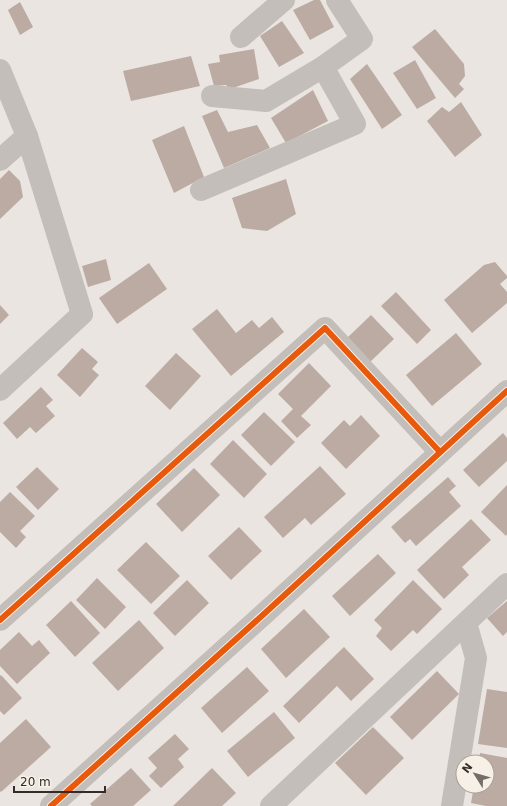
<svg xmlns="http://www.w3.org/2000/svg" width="507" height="806" font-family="'DejaVu Sans',sans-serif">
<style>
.building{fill:#bcaba3}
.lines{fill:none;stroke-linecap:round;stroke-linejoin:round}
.minor{stroke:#c3beb9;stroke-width:22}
.cycleway-casing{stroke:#f7f0e7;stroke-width:8}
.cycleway{stroke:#e8590c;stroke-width:6}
</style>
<rect width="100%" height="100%" fill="#eae5e0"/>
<g class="building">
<path d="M314 0H320L334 27 310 40 293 10Z"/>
<path d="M20 2 33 27 20 35 8 10Z"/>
<path d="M282 21 304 53 279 67 260 36Z"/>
<path d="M435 29 464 64 465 76 459 84 464 89 455 98 412 47Z"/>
<path d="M254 49 259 79 230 89 226 85 214 86 208 64 220 62 219 55Z"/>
<path d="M191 56 200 86 131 101 123 71Z"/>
<path d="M415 60 436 98 417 109 393 73Z"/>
<path d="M367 64 402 115 382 129 350 79Z"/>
<path d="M313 90 328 121 286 143 271 118Z"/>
<path d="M461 102 482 135 455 157 427 121 442 107 449 112Z"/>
<path d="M217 110 228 132 257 125 270 148 224 168 202 116Z"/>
<path d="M184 126 204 177 174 193 152 140Z"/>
<path d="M9 170 20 181 23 197 0 219V179Z"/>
<path d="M286 179 296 214 267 231 242 228 232 198Z"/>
<path d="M106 259 111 280 88 287 82 266Z"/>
<path d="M495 262 507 276V278L500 284 507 292V303L472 333 444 300 484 265Z"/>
<path d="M149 263 167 289 117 324 99 298Z"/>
<path d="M396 292 431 330 417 344 381 306Z"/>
<path d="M0 305 9 315 0 324Z"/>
<path d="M217 309 236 333 252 320 259 328 272 317 284 332 231 376 192 329Z"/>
<path d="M371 315 394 339 370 362 347 338Z"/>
<path d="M456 333 482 364 432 406 406 375Z"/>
<path d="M82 348 98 362 92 369 99 375 80 397 57 375Z"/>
<path d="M176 353 201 376 170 410 145 386Z"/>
<path d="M309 363 331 386 301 416 311 425 297 438 281 421 293 409 278 394Z"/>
<path d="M41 387 53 400 46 406 55 416 36 433 30 427 17 439 3 423Z"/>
<path d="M264 412 295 442 271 466 241 435Z"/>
<path d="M361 415 380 436 346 469 321 443 344 420 350 426Z"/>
<path d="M503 433 507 438V461L479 487 463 470Z"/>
<path d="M233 440 267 474 244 498 210 464Z"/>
<path d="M320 466 346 494 311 525 305 518 283 538 264 517Z"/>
<path d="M37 467 59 489 38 510 16 487Z"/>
<path d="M194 468 220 495 182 532 156 504Z"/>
<path d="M448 477 456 486 449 492 461 506 416 546 410 539 405 543 391 527Z"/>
<path d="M507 485V534L506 536 481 512Z"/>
<path d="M10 492 35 516 20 531 26 537 16 548 0 532V502Z"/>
<path d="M471 519 491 540 462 567 469 575 444 599 417 570Z"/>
<path d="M239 527 262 551 231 580 208 556Z"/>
<path d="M146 542 180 576 151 604 117 570Z"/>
<path d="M378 554 396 573 350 616 332 596Z"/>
<path d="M97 578 126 607 105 629 76 600Z"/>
<path d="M187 580 209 603 175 636 153 613Z"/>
<path d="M413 580 442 609 417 634 413 630 391 651 376 636 382 628 374 620Z"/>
<path d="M71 601 100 633 75 657 46 625Z"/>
<path d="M507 601V632L503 636 487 618Z"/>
<path d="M304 609 330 637 286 678 261 649Z"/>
<path d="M139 620 164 648 118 691 92 663Z"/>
<path d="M19 632 32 646 39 640 50 653 17 684 0 666V650Z"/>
<path d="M344 647 374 679 351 701 337 686 299 723 283 706Z"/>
<path d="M247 667 269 691 222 733 201 708Z"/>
<path d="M437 671 459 694 412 740 390 717Z"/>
<path d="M1 675 22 698 4 715 0 711V676Z"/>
<path d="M487 689 507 692V748L478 744Z"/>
<path d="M274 712 295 738 248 777 227 751Z"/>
<path d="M26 719 51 747 1 792 0 791V743Z"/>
<path d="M373 727 404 758 366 795 335 763Z"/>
<path d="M175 734 189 749 178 759 184 767 161 788 149 776 157 768 148 758Z"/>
<path d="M480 753 507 758V806H486L471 803 474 786H487V762H479Z"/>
<path d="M131 768 151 790 133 806H92L90 804Z"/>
<path d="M212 768 236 793 222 806H173Z"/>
</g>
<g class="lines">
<g class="minor">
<path d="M241 37 284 0"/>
<path d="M0 70 27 136 82 314 0 390"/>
<path d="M212 96 266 101 323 67 362 39 337 0"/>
<path d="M0 160 27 136"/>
<path d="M201 190 355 124 323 67"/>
<path d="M0 620 325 328 440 452"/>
<path d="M51 806 265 613 507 391"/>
<path d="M271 806 507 584"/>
<path d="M452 806 476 658 466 623"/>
</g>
<defs>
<g id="cycleway">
<path d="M0 620 325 328 440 452"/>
<path d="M51 806 265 613 507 391"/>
</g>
</defs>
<use href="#cycleway" class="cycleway-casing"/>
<use href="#cycleway" class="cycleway"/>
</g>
<g transform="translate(475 774) rotate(307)"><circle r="19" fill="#f7f0e7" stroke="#a9a29b"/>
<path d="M0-3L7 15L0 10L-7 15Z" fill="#736d68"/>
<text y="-6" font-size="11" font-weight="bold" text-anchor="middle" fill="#332c28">N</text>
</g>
<path d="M14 786v6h91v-6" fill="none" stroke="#332c28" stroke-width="2"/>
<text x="20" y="786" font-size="12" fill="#332c28" stroke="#f7f0e7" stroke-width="3" paint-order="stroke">20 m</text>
</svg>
